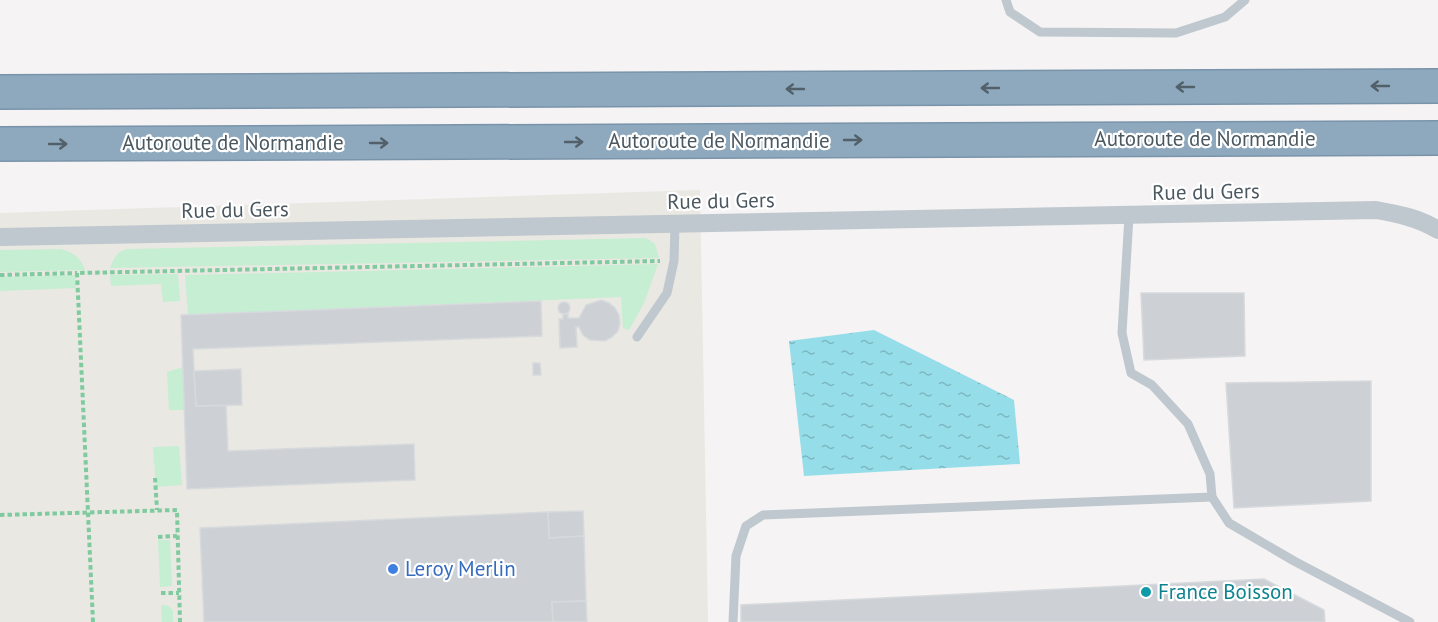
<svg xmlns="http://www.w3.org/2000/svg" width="1438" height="622" font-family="'PT Sans',sans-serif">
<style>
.commercial{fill:#eae8e2}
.grass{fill:#c5eed2}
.water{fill:url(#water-ripples)}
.building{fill:#cdd0d5;stroke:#d7dadd;stroke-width:1.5}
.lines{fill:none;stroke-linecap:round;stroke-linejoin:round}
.motorway-casing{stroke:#7994aa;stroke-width:36}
.path{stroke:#7fcb9f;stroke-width:4;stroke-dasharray:4.5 3;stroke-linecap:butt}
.service{stroke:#bfc8ce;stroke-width:9}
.minor{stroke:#bfc8ce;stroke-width:18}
.motorway{stroke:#8ea9be;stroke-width:33}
.oneway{stroke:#526069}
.shop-dot{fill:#3f7fe0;stroke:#fff;stroke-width:2}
.culture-dot{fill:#0f9aa8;stroke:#fff;stroke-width:2}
.labels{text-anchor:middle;stroke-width:4.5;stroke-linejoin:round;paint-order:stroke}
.street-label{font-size:21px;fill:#4b5860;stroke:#fff}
.shop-label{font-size:21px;fill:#366cbe;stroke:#fff;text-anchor:start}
.culture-label{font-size:21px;fill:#0d838f;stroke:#fff;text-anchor:start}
</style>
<defs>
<pattern id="water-ripples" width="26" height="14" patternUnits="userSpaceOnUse" patternTransform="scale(1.5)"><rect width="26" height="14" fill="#95dee9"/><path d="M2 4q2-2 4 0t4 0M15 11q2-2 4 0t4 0" fill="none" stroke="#7cb7c0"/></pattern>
</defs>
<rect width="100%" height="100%" fill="#f5f3f3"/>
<path class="commercial" d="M700 190 708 622H0V213Z"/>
<g class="grass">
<path d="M646 238 655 244 659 258 110 268C114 258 116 252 127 249Z"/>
<path d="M61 249C74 253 80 257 85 270L0 272V250Z"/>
<path d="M658 264 644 303 629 330 623 328 621 297 188 315 185 275Z"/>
<path d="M178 274 180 301 163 302 161 284 111 286 110 275Z"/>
<path d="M75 275 76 288 0 291V277Z"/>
<path d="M183 367 184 410H169L167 372Z"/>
<path d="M179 446 182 485 156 487 153 447Z"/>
<path d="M158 540H170L172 586 160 587Z"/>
<path d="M161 605 169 606 173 611V622H162Z"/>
</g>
<path class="water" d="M874 330 1014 400 1020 464 804 476 789 341Z"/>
<g class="building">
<path d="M1141 293H1244L1245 356 1144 360Z"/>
<path d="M601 300 609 303 615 308 619 315 620 323 618 331 612 337 605 341 590 340 583 335 579 327H576L577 347 560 348 559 319H563V314H568V318H579L586 305Z"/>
<path d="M541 301 542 336 193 349 196 406 226 405 228 451 414 444 415 480 187 489 181 315Z"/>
<circle cx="564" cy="308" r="6"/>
<path d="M533 363H540L541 375H533Z"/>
<path d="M241 369 242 405 196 406 194 371Z"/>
<path d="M1371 381V501L1234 508 1226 383Z"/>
<path d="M583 511 584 536 549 538 548 512Z"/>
<path d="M548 512 549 538 584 536 586 601 552 602 553 622H204L200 528Z"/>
<path d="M1264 579 1324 610 1325 622H741V605Z"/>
<path d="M586 601 587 622H553L552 602Z"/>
</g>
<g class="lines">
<defs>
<g id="motorway">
<path d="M0 92 1438 86"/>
<path d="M0 144 1438 138"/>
</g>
</defs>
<use href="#motorway" class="motorway-casing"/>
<g class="path">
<path d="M0 275 77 273"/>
<path d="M155 478 157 510"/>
<path d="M0 515 177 510 180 622"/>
<path d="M158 537 177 536"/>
<path d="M161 593H179"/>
<path d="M93 622 77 273 660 261"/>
</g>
<g class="service">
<path d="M1006 0 1010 12 1040 32 1176 33 1225 17 1245 0"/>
<path d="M1129 216 1122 333 1131 373 1152 385 1188 424 1210 474 1212 497 1229 523 1294 561 1410 622"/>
<path d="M637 337 667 293 674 261 675 224"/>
<path d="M733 622 736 556 746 526 763 515 1212 497"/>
</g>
<path class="minor" d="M0 237 1376 210C1398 214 1419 218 1438 230"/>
<use href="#motorway" class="motorway"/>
</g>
<defs><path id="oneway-shaft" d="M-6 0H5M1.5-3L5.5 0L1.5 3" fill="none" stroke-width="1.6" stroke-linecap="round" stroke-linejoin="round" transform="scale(1.5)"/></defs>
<g class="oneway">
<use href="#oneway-shaft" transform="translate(1380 86) rotate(180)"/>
<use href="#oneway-shaft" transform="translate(1185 87) rotate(180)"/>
<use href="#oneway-shaft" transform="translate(990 88) rotate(180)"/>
<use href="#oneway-shaft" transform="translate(795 89) rotate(180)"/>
<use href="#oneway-shaft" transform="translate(853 140)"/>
<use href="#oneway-shaft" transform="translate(574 142)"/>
<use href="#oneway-shaft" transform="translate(379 143)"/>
<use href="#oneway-shaft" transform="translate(58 144)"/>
</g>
<circle class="shop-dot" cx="393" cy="569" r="6"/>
<circle class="culture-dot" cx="1146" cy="592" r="6"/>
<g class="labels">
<g class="street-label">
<text x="1205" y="146">Autoroute de Normandie</text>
<text x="719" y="148">Autoroute de Normandie</text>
<text x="233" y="150">Autoroute de Normandie</text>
<text transform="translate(1206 192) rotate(-1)" y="7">Rue du Gers</text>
<text transform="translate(721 201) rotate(-1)" y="7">Rue du Gers</text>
<text transform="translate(235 210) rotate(-1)" y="7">Rue du Gers</text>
</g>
<g class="shop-label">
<text x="405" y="576">Leroy Merlin</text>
</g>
<g class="culture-label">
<text x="1158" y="599">France Boisson</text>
</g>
</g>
</svg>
